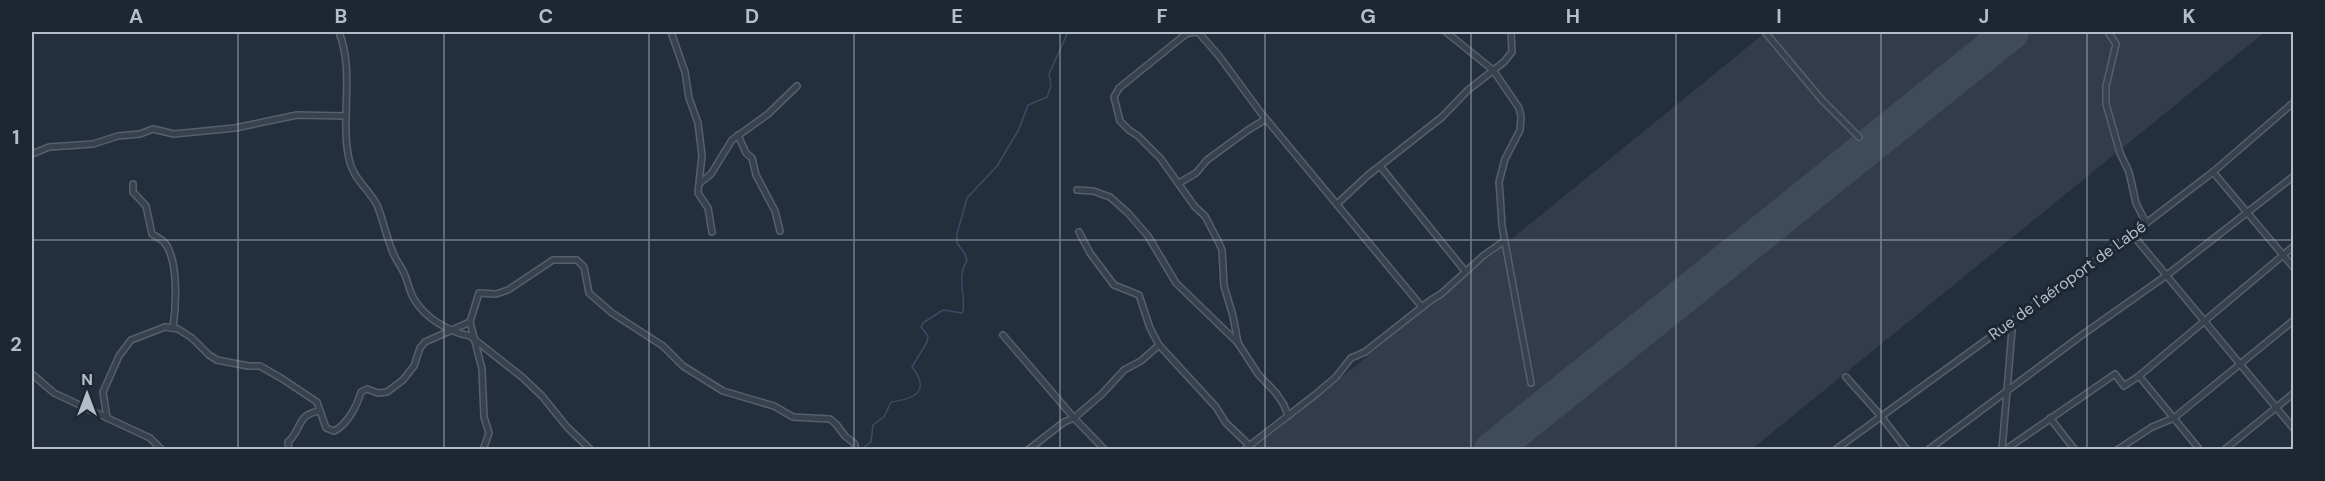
<svg xmlns="http://www.w3.org/2000/svg" width="2325" height="481" font-family="'DM Sans',sans-serif">
<style>
.airport{fill:#323c4b}
.lines{fill:none;stroke-linecap:round;stroke-linejoin:round}
.stream{stroke:#394c67;stroke-width:1.5}
.runway{stroke:#3f4a5a;stroke-width:36}
.minor-casing{stroke:#565f6c;stroke-width:8}
.minor{stroke:#38414e;stroke-width:5}
.grid{fill:none;stroke:#b4bcc9;stroke-width:1.5;stroke-opacity:0.55}
.labels{text-anchor:middle;stroke-width:6;stroke-linejoin:round;paint-order:stroke}
.street-label{font-size:16px;fill:#b4bcc9;stroke:#1d2633}
.neatline{fill:none;stroke:#b4bcc9;stroke-width:2}
.grid-label{font-size:20px;text-anchor:middle;font-weight:bold;fill:#b4bcc9}
</style>
<rect width="100%" height="100%" fill="#242f3e"/>
<path class="airport" d="M1766 32H2265L1752 449 1252 450Z"/>
<g class="lines">
<path class="stream" d="M860 450 871 442 873 425 884 417 891 402C915 399 931 391 912 367L927 342 928 336 921 327 923 323 943 310 962 313C968 305 955 277 967 261L965 254 957 243V234L967 198 997 166 1019 129 1028 105 1047 97 1051 86 1049 74 1068 32"/>
<path class="runway" d="M1492 450 2011 32"/>
<defs>
<g id="minor">
<path d="M339 32C355 73 340 117 349 159 353 179 368 188 377 205 384 222 387 241 395 257 398 263 402 268 404 273 408 281 409 291 414 299 425 318 449 332 470 336L522 377 542 396 567 427 591 450"/>
<path d="M671 32 685 72 689 98 698 123 702 155 698 193 708 208 712 232"/>
<path d="M1194 32 1186 34 1119 88 1114 97 1120 121 1129 130 1138 136 1161 159 1195 207 1205 216 1218 241 1222 250 1224 286 1233 316 1238 343"/>
<path d="M1195 32 1199 33 1219 56 1261 113 1422 307"/>
<path d="M1446 32 1493 70 1519 108 1521 117 1520 130 1505 159 1499 182 1500 194 1502 226 1531 383"/>
<path d="M1765 32 1822 100 1859 137"/>
<path d="M2108 32 2116 44 2106 86V104L2120 153 2129 172 2136 203 2146 223"/>
<path d="M738 135 746 153 752 158 756 175 775 211 780 231"/>
<path d="M32 154 49 147 93 144 118 136 140 134 153 129 174 134 235 128 297 115 346 116"/>
<path d="M1380 166 1465 271"/>
<path d="M2213 172 2294 268"/>
<path d="M700 183 711 174 732 140 768 114 797 86"/>
<path d="M1179 183 1196 173 1207 160 1248 130 1266 119"/>
<path d="M133 184V192L146 206 152 234C155 236 161 239 164 242 179 259 176 307 173 328"/>
<path d="M1077 190 1093 191 1110 197 1128 213 1148 236 1176 283 1238 343 1258 374 1276 393 1284 405 1288 416"/>
<path d="M1337 204 1367 176 1442 117 1468 90 1504 62 1512 52 1511 32"/>
<path d="M1079 232 1090 253 1114 285 1139 295 1150 328 1159 345 1216 407 1226 423 1249 445"/>
<path d="M2132 234 2294 429"/>
<path d="M470 322 482 369 484 417 489 433 483 450"/>
<path d="M1003 335 1074 418 1105 450"/>
<path d="M32 374 54 393 150 438 162 450"/>
<path d="M2139 376 2200 450"/>
<path d="M1846 377 1880 415 1907 450"/>
<path d="M107 418 103 392 119 356 131 340 165 327 178 329 192 338 209 355 217 360 248 366H260L281 378 317 402 326 428 334 431C347 425 357 406 361 392L367 389 378 393 387 392 403 380 414 366 420 348 425 342 470 322 479 293 496 294 508 290 553 260H577L584 267 589 293 612 313 663 346 683 366 723 391 774 406 793 417 830 419 836 424 845 436 855 444V450"/>
<path d="M2050 418 2075 450"/>
<path d="M289 450 288 442C302 430 296 415 319 411"/>
<path d="M1028 450 1064 422 1074 418 1102 394 1124 370 1141 361 1159 345"/>
<path d="M1244 450 1316 394 1336 377 1351 358 1365 352 1431 300 1441 294 1483 256 1504 241"/>
<path d="M1835 450 2132 234 2213 172 2294 102"/>
<path d="M1928 450 2082 335 2167 275 2294 176"/>
<path d="M2002 450 2012 330 2009 321"/>
<path d="M2005 450 2115 374 2124 386 2139 376 2294 246"/>
<path d="M2117 450 2152 427 2174 418 2294 320"/>
<path d="M2224 450 2294 393"/>
</g>
</defs>
<use href="#minor" class="minor-casing"/>
<use href="#minor" class="minor"/>
</g>
<path class="grid" d="M238 32V450M444 32V450M649 32V450M854 32V450M1060 32V450M1265 32V450M1471 32V450M1676 32V450M1881 32V450M2087 32V450M32 240H2294"/>
<g class="labels">
<g class="street-label">
<text transform="translate(2067 280) rotate(-36)" y="6">Rue de l'aéroport de Labé</text>
</g>
</g>
<rect width="2325" height="481" fill="none" stroke="#1d2633" stroke-width="66"/>
<g transform="translate(87 394)" stroke="#1d2633" stroke-width="4.5" paint-order="stroke">
<path d="M0-4.5L10 22L0 15L-10 22Z" fill="#b4bcc9"/>
<text y="-9" font-size="16" font-weight="bold" text-anchor="middle" fill="#b4bcc9">N</text>
</g>
<rect x="33" y="33" width="2259" height="415" class="neatline"/>
<g class="grid-label">
<text x="136" y="23">A</text>
<text x="341" y="23">B</text>
<text x="546" y="23">C</text>
<text x="752" y="23">D</text>
<text x="957" y="23">E</text>
<text x="1162" y="23">F</text>
<text x="1368" y="23">G</text>
<text x="1573" y="23">H</text>
<text x="1779" y="23">I</text>
<text x="1984" y="23">J</text>
<text x="2189" y="23">K</text>
<text x="16" y="144">1</text>
<text x="16" y="351">2</text>
</g>
</svg>
